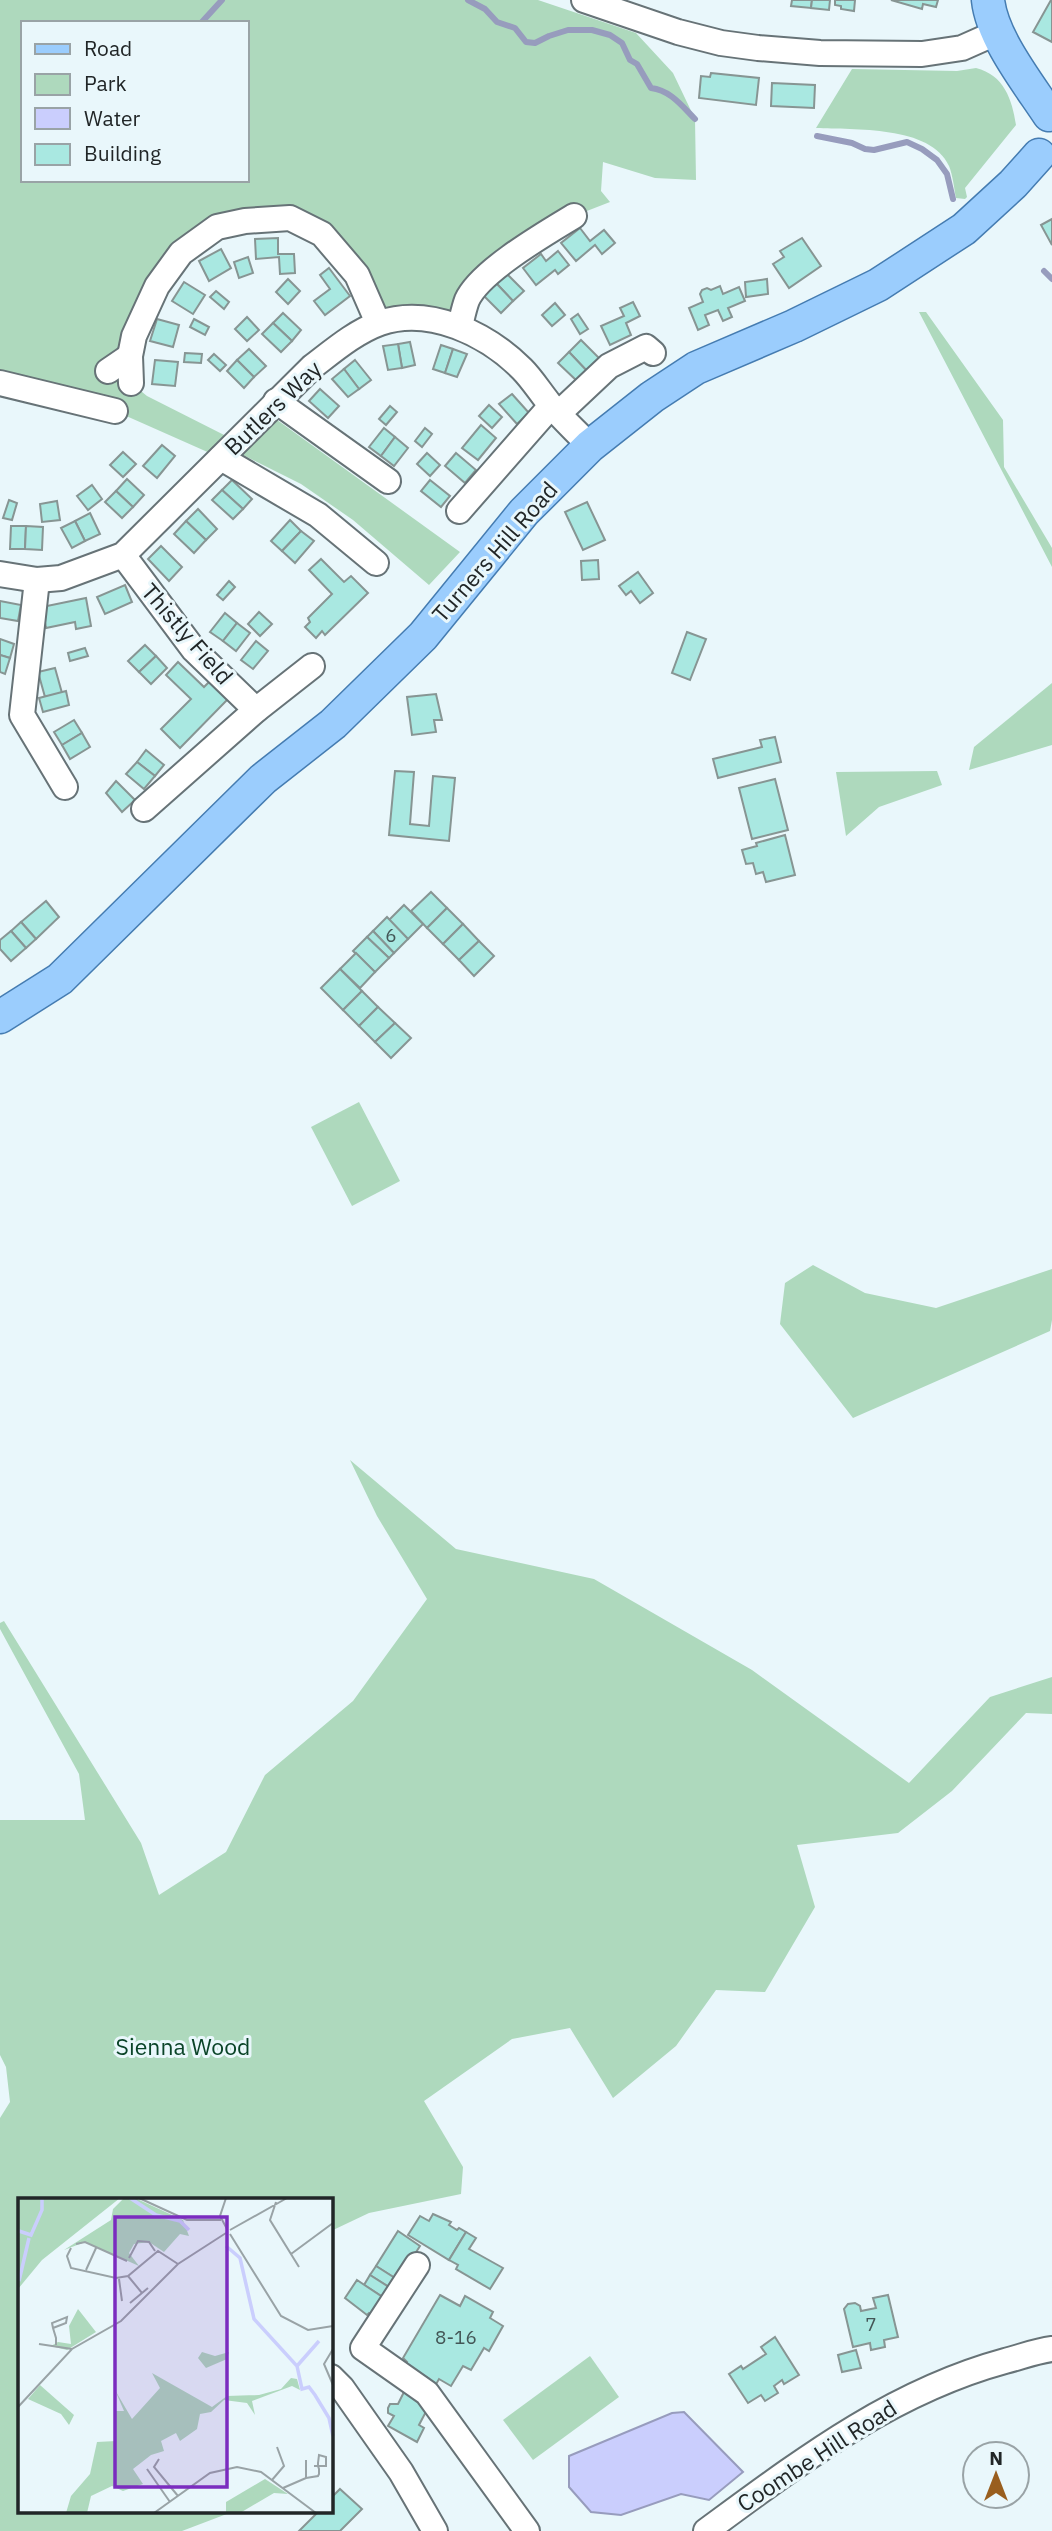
<svg xmlns="http://www.w3.org/2000/svg" width="1052" height="2531" font-family="'IBM Plex Sans',sans-serif">
<style>
.green{fill:#aed9bd;fill-rule:evenodd}
.water{fill:#cacefd;stroke:#979cbd;stroke-width:2}
.lines{fill:none;stroke-linecap:round;stroke-linejoin:round}
.stream{stroke:#979cbd;stroke-width:6}
.building{fill:#a9e8e1;stroke:#879593;stroke-width:2}
.minor-casing{stroke:#677377;stroke-width:28}
.major-casing{stroke:#457cb1;stroke-width:35}
.minor{stroke:#fff;stroke-width:24}
.major{stroke:#9bcdfd;stroke-width:32}
.labels{text-anchor:middle;stroke-width:6;stroke-linejoin:round;paint-order:stroke}
.number-label{font-size:19px;fill:#435656}
.street-label{font-size:23px;fill:#212627;stroke:#e9f7fb}
.park-label{font-size:23px;fill:#0a4428;stroke:#e9f7fb}
.inset-river{fill:none;stroke:#cacefd;stroke-width:3.5}
.inset-road{fill:none;stroke:#99a3a6;stroke-width:2}
.view{fill:#7b2cbf;fill-opacity:0.15;stroke:#7b2cbf;stroke-width:3.5}
.inset-edge{fill:none;stroke:#212627;stroke-width:3.5}
</style>
<rect width="100%" height="100%" fill="#e9f7fb"/>
<g class="green">
<path d="M0 0H538L636 33 673 73 695 119 696 180 655 178 603 162 601 191 610 202 574 216 486 277 460 326 378 323 322 234 245 221 157 286 131 383 147 396 236 441 221 458 115 411 0 383ZM23 23H247V180H23Z"/>
<path d="M976 68C1004 75 1012 99 1016 125L965 188 967 197 965 199 956 198C954 188 953 176 949 166 931 125 853 130 816 128L852 69 957 71Z"/>
<path d="M919 312H926L1003 420 1004 467 1052 548V567Z"/>
<path d="M273 417 460 552 429 585 353 520 301 484 239 453Z"/>
<path d="M1052 683V745L969 770 974 747Z"/>
<path d="M937 771 942 785 879 807 846 836 836 772Z"/>
<path d="M359 1102 400 1181 352 1206 311 1127Z"/>
<path d="M813 1265 865 1293 936 1308 1052 1269V1320L1050 1331 853 1418 780 1324 785 1283Z"/>
<path d="M350 1460 456 1549 594 1579 752 1670 909 1783 990 1697 1052 1677V1714L1026 1713 952 1791 898 1833 797 1845 815 1907 765 1992 716 1990 676 2046 613 2098 570 2028 512 2039 424 2101 463 2167 461 2194 369 2213 331 2231V2200H19V2512H232L182 2531H0V2118L10 2102 6 2067 0 2055V1820H85L79 1774 0 1629V1623L4 1621 141 1843 159 1895 226 1852 265 1775 353 1701 427 1599 377 1516Z"/>
<path d="M590 2356 619 2397 533 2460 503 2420Z"/>
</g>
<path class="water" d="M684 2412 743 2472 709 2500 681 2494 621 2515 591 2512 569 2487V2456L672 2413Z"/>
<g class="lines">
<g class="stream">
<path d="M468 0 485 9 497 22 515 28 526 42 535 43 549 36 568 30H592L610 35 622 43 630 60 637 64 651 88C670 90 682 106 695 119"/>
<path d="M201 23 222 0"/>
<path d="M817 136 852 143 865 149 874 150 907 142 922 149 937 160 947 174 953 199"/>
<path d="M1044 271 1052 279"/>
</g>
</g>
<g class="building">
<path d="M792 0H812L811 8 791 6Z"/>
<path d="M812 0H830L829 10 811 8Z"/>
<path d="M835 0H855L854 11 841 9V6L835 5Z"/>
<path d="M891 0H938L936 7 923 4 922 9Z"/>
<path d="M1051 0H1052V42L1033 32Z"/>
<path d="M711 73 759 78 756 105 699 98 701 76 710 77Z"/>
<path d="M772 83 815 85 814 108 771 106Z"/>
<path d="M1052 219V245L1041 225Z"/>
<path d="M580 228 590 241 604 230 615 243 602 254 595 245 576 261 561 243Z"/>
<path d="M278 238V254H294L295 273 280 274 279 257 256 259 255 239Z"/>
<path d="M802 238 821 266 789 288 773 264 784 257 780 251Z"/>
<path d="M221 249 231 268 209 281 199 261Z"/>
<path d="M558 251 569 265 558 274 555 270 536 285 523 268 541 254 546 261Z"/>
<path d="M248 257 253 273 239 278 234 262Z"/>
<path d="M329 268 350 296 325 315 314 301 330 289 320 275Z"/>
<path d="M506 273 524 291 513 301 496 283Z"/>
<path d="M288 279 300 291 288 304 276 292Z"/>
<path d="M767 279 768 294 746 297 745 282Z"/>
<path d="M184 282 205 295 193 314 172 301Z"/>
<path d="M496 283 513 301 501 313 483 295Z"/>
<path d="M720 286 723 294 739 287 745 301 728 308 732 317 723 321 718 310 705 315 709 325 698 330 689 308 703 302 700 294 702 290 707 288 711 290Z"/>
<path d="M216 291 229 302 224 309 210 297Z"/>
<path d="M633 302 640 316 626 323 631 335 610 345 601 326 624 316 620 308Z"/>
<path d="M555 303 565 315 552 326 542 315Z"/>
<path d="M283 313 301 330 292 341 273 323Z"/>
<path d="M578 314 588 329 580 334 571 319Z"/>
<path d="M247 317 259 330 247 341 235 329Z"/>
<path d="M157 319 179 325 173 347 150 341Z"/>
<path d="M194 319 209 327 205 335 190 327Z"/>
<path d="M273 323 292 341 281 352 262 334Z"/>
<path d="M581 340 599 358 587 371 569 352Z"/>
<path d="M410 342 415 365 402 368 398 344Z"/>
<path d="M398 344 402 368 388 370 383 346Z"/>
<path d="M441 345 453 349 445 373 433 369Z"/>
<path d="M249 349 266 366 254 377 237 360Z"/>
<path d="M453 349 467 354 457 377 445 373Z"/>
<path d="M569 352 587 371 577 381 558 363Z"/>
<path d="M185 353 202 354 201 363 184 362Z"/>
<path d="M214 354 226 365 220 371 208 360Z"/>
<path d="M155 360 178 362 175 386 152 384Z"/>
<path d="M237 360 254 377 244 388 227 371Z"/>
<path d="M355 360 371 380 359 389 344 369Z"/>
<path d="M344 369 359 389 348 397 332 379Z"/>
<path d="M320 389 339 406 328 418 309 401Z"/>
<path d="M512 394 529 413 517 424 499 404Z"/>
<path d="M489 405 502 417 492 428 479 416Z"/>
<path d="M390 406 397 412 386 425 379 419Z"/>
<path d="M481 425 496 438 478 460 462 448Z"/>
<path d="M384 428 395 437 381 456 369 447Z"/>
<path d="M425 428 432 434 422 447 415 441Z"/>
<path d="M395 437 408 448 394 466 381 456Z"/>
<path d="M162 445 175 456 157 478 143 466Z"/>
<path d="M123 452 136 464 123 477 110 465Z"/>
<path d="M427 453 440 465 430 476 417 464Z"/>
<path d="M456 453 476 470 465 483 445 466Z"/>
<path d="M127 479 144 495 133 507 116 491Z"/>
<path d="M232 480 252 499 243 509 222 490Z"/>
<path d="M430 480 450 496 441 507 421 491Z"/>
<path d="M92 485 102 499 88 510 77 496Z"/>
<path d="M222 490 243 509 233 519 212 500Z"/>
<path d="M116 491 133 507 122 518 105 502Z"/>
<path d="M9 500 17 503 12 520 3 518Z"/>
<path d="M57 501 60 520 42 522 40 504Z"/>
<path d="M587 502 605 540 583 550 565 512Z"/>
<path d="M198 509 217 529 206 540 186 521Z"/>
<path d="M90 513 100 534 85 541 75 521Z"/>
<path d="M290 520 301 531 282 551 271 541Z"/>
<path d="M75 521 85 541 72 548 61 528Z"/>
<path d="M186 521 206 540 194 553 174 534Z"/>
<path d="M11 526H26L25 549H10Z"/>
<path d="M26 526 43 527 42 550 25 549Z"/>
<path d="M301 531 314 541 295 563 282 551Z"/>
<path d="M161 546 182 567 169 581 148 559Z"/>
<path d="M321 559 344 582 351 576 368 593 325 635 322 631 316 638 305 627 310 622 308 618 332 594 309 570Z"/>
<path d="M598 560 599 579 582 580 581 561Z"/>
<path d="M638 572 653 593 640 603 631 591 626 595 619 586Z"/>
<path d="M229 581 235 587 223 600 217 595Z"/>
<path d="M125 585 132 602 105 614 97 597Z"/>
<path d="M86 598 91 626 76 629 75 622 46 628 42 607Z"/>
<path d="M0 601 21 605 18 621 0 618Z"/>
<path d="M259 612 272 624 260 636 248 624Z"/>
<path d="M225 613 237 623 223 641 210 632Z"/>
<path d="M237 623 250 633 236 651 223 641Z"/>
<path d="M687 632 706 639 690 680 672 673Z"/>
<path d="M0 639 14 644 10 658 0 655Z"/>
<path d="M256 641 268 651 253 669 241 660Z"/>
<path d="M145 645 156 656 139 672 128 661Z"/>
<path d="M85 648 88 656 70 661 68 653Z"/>
<path d="M0 655 10 658 5 674 0 672Z"/>
<path d="M156 656 167 668 151 684 139 672Z"/>
<path d="M178 662 204 687 210 681 228 699 180 748 161 729 191 699 166 675Z"/>
<path d="M55 668 62 693 45 697 38 672Z"/>
<path d="M66 691 69 705 43 712 39 698Z"/>
<path d="M436 694 442 720H434L436 732 412 735 407 697Z"/>
<path d="M74 720 82 733 62 745 54 732Z"/>
<path d="M82 733 90 747 70 759 62 745Z"/>
<path d="M775 737 781 762 718 778 713 759 762 747 760 740Z"/>
<path d="M146 750 164 765 155 776 137 762Z"/>
<path d="M137 762 155 776 144 789 126 774Z"/>
<path d="M395 771 414 772 410 824 429 826 433 776 455 778 449 841 389 835Z"/>
<path d="M775 779 788 830 752 839 739 788Z"/>
<path d="M116 781 135 800 122 812 106 793Z"/>
<path d="M785 835 795 875 766 882 763 872 756 874 753 863 746 864 742 850 757 846 756 843Z"/>
<path d="M431 892 447 908 427 928 411 911Z"/>
<path d="M46 901 59 917 36 939 21 922Z"/>
<path d="M404 905 423 924 408 939 389 920Z"/>
<path d="M447 908 463 924 443 944 427 928Z"/>
<path d="M387 917 408 939 394 953 373 931Z"/>
<path d="M21 922 36 939 26 948 11 931Z"/>
<path d="M463 924 479 941 459 960 443 944Z"/>
<path d="M11 931 26 948 11 961 0 949V940Z"/>
<path d="M373 931 394 953 389 958 367 937Z"/>
<path d="M367 937 389 958 375 972 353 951Z"/>
<path d="M479 941 494 956 474 976 459 960Z"/>
<path d="M356 953 375 972 360 988 340 969Z"/>
<path d="M340 969 362 991 343 1010 321 988Z"/>
<path d="M362 991 378 1007 359 1026 343 1010Z"/>
<path d="M378 1007 395 1023 375 1042 359 1026Z"/>
<path d="M395 1023 411 1038 391 1058 375 1042Z"/>
<path d="M433 2214 451 2222 449 2225 457 2230 459 2228 466 2232 449 2260 408 2235 420 2216 429 2221Z"/>
<path d="M398 2231 420 2246 398 2280 376 2266Z"/>
<path d="M466 2232 476 2238 469 2249 503 2268 490 2289 456 2269 458 2265 449 2260Z"/>
<path d="M376 2266 398 2280 392 2289 370 2275Z"/>
<path d="M370 2275 392 2289 386 2299 364 2285Z"/>
<path d="M357 2280 390 2302 379 2320 369 2313 367 2315 345 2298Z"/>
<path d="M440 2295 460 2306 465 2296 493 2312 490 2318 503 2326 489 2351 484 2348 471 2370 463 2366 451 2386 439 2379 435 2386 426 2381 428 2378 405 2365 407 2362 403 2358Z"/>
<path d="M888 2295 898 2337 884 2340 885 2347 871 2350 870 2343 853 2347 844 2309 848 2304 855 2303 860 2306 861 2311 876 2308 873 2298Z"/>
<path d="M775 2337 799 2375 784 2384 782 2380 774 2386 778 2393 765 2401 761 2395 748 2403 729 2374 741 2366 743 2369 766 2354 761 2347Z"/>
<path d="M856 2350 861 2368 842 2372 838 2355Z"/>
<path d="M404 2392 429 2406 419 2425 424 2428 417 2442 388 2426 394 2416 388 2413V2408L390 2404H398Z"/>
<path d="M340 2489 362 2509 340 2531H299L318 2512H331V2498Z"/>
</g>
<g class="lines">
<defs>
<g id="minor">
<path d="M584 0 678 32 721 43 758 48 820 53 922 54 962 48 998 32"/>
<path d="M460 326C462 318 464 308 467 300 480 271 546 233 574 216"/>
<path d="M108 371 130 356"/>
<path d="M0 383 115 411"/>
<path d="M131 383 130 356 134 336 157 286 181 253 217 227 245 221 290 218 322 234 357 275 378 323"/>
<path d="M276 401 388 481"/>
<path d="M559 413 609 366 646 347 653 353"/>
<path d="M221 458 318 515 376 563"/>
<path d="M459 511 551 406"/>
<path d="M123 555 194 650 256 710"/>
<path d="M0 574 37 580 61 578 123 555 312 367C333 351 355 332 380 323 430 306 487 334 522 369 532 379 540 392 549 403 561 418 577 432 590 446"/>
<path d="M37 580 22 715 65 787"/>
<path d="M144 809 256 710 312 666"/>
<path d="M417 2265 363 2348 427 2393 527 2531"/>
<path d="M331 2377 342 2388 401 2472 435 2531"/>
<path d="M706 2531C800 2462 891 2392 1005 2361 1021 2357 1036 2351 1052 2349"/>
</g>
<g id="major">
<path d="M988 0C992 38 1028 83 1049 115"/>
<path d="M0 1017 60 979 263 779 333 724 423 636 524 512 590 446 652 397 696 368 794 326 878 285 964 229 1013 184 1039 155"/>
</g>
</defs>
<use href="#minor" class="minor-casing"/>
<use href="#major" class="major-casing"/>
<use href="#minor" class="minor"/>
<use href="#major" class="major"/>
</g>
<g class="labels">
<g class="number-label">
<text x="391" y="942">6</text>
<text x="871" y="2331">7</text>
<text x="456" y="2344">8-16</text>
</g>
<g class="street-label">
<text transform="translate(273 408) rotate(-44)" y="8">Butlers Way</text>
<text transform="translate(495 552) rotate(-49)" y="8">Turners Hill Road</text>
<text transform="translate(187 634) rotate(49)" y="8">Thistly Field</text>
<text transform="translate(817 2456) rotate(-33)" y="8">Coombe Hill Road</text>
</g>
<g class="park-label">
<text x="183" y="2055">Sienna Wood</text>
</g>
</g>
<g transform="translate(18 2198)">
<rect width="315" height="315" fill="#e9f7fb"/>
<path d="M0 0H102L24 62 0 91ZM106 0H117L165 22 171 38 162 36 146 54 131 44 116 46 111 55 121 68 67 44 46 52 93 22 95 11ZM60 111 78 134 49 152 33 148 40 144 53 146 51 128ZM184 154 197 158 211 154 209 161 188 170 180 160ZM134 175 194 209 209 198 241 197 263 191 273 180 279 181 282 192 274 188 234 203 237 217 229 205 206 202 193 214 182 216 179 231 162 243 158 235 143 243 146 253 133 257 115 271 125 286 105 293 94 288 73 298 69 315H48L53 298 72 276 79 244 98 243 97 213H106L97 192 114 221 142 190ZM22 187 56 217 51 227 43 216 10 201ZM247 281 270 296 256 295 222 315H208V304Z" fill="#aed9bd"/>
<path class="inset-river" d="M112 0 138 17 162 23 171 32M1 33 13 37 24 12V0M208 48 222 60 236 121 279 168 284 191 291 189 297 197 311 220 315 238M1 83 11 40M279 168 301 143"/>
<path class="inset-road" d="M121 0 169 22H203M208 0 202 18 209 31M258 4 252 22 281 69M212 32 269 0M212 36 263 118 290 132 315 128M58 46 67 44 109 63M53 50 49 58 53 70 98 80 110 78 140 53 160 66M273 56 315 25M111 60 120 43 131 44 137 53M68 72 78 50M110 78 124 95M101 81 104 103M112 105 130 90M35 130 48 125 49 119 34 125 35 130 38 140V147M21 146 54 151M315 151 306 166 315 187M0 209 54 151 103 123 160 66 208 35M141 261 136 269 160 298M129 271 152 304M288 280 300 278 301 276V271L300 268V265L301 257 308 259V268H296M254 282 266 268 259 249M265 290 288 280V262M136 315 192 275 219 269 243 274 298 315"/>
<path class="view" d="M97 19H209V289H97Z"/>
<rect width="315" height="315" class="inset-edge"/>
</g>
<rect x="21" y="21" width="228" height="161" fill="#e9f7fb" stroke="#99a3a6" stroke-width="2"/>
<rect x="35" y="44" width="35" height="10" fill="#9bcdfd" stroke="#99a3a6" stroke-width="2"/>
<text x="84" y="56" font-size="21" fill="#212627">Road</text>
<rect x="35" y="74" width="35" height="21" fill="#aed9bd" stroke="#99a3a6" stroke-width="2"/>
<text x="84" y="91" font-size="21" fill="#212627">Park</text>
<rect x="35" y="108" width="35" height="21" fill="#cacefd" stroke="#99a3a6" stroke-width="2"/>
<text x="84" y="126" font-size="21" fill="#212627">Water</text>
<rect x="35" y="144" width="35" height="21" fill="#a9e8e1" stroke="#99a3a6" stroke-width="2"/>
<text x="84" y="161" font-size="21" fill="#212627">Building</text>
<g transform="translate(996 2475)"><circle r="33" fill="#e9f7fb" stroke="#99a3a6" stroke-width="2"/>
<path d="M0-5L12 26L0 18L-12 26Z" fill="#995e1e"/>
<text y="-10" font-size="19" font-weight="bold" text-anchor="middle" fill="#212627">N</text>
</g>
</svg>
